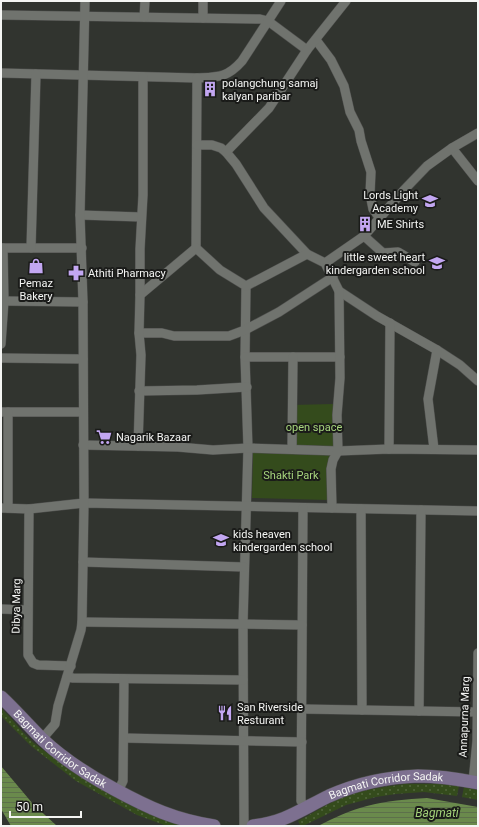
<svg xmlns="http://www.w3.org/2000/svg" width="479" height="827" font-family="Roboto,sans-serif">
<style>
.grass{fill:url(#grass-dots)}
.park{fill:#344b1c}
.water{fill:url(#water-rules)}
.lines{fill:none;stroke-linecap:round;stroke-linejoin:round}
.minor-casing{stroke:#4e4f4d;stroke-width:10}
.secondary-casing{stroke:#4e4f4d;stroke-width:14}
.minor{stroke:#70736e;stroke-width:9}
.secondary{stroke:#7d7090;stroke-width:13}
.labels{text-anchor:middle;stroke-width:4;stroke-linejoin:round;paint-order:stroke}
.poi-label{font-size:11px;fill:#f4f5f3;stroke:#1a1b19;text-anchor:start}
.park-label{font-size:11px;fill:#a7d57d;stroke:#1a1b19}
.street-label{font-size:11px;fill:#f4f5f3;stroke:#1a1b19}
.water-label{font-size:12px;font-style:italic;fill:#a3d179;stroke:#1a1b19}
</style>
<defs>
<pattern id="grass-dots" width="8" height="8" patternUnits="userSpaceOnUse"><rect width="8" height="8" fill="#344b1c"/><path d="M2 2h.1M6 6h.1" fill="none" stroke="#52663d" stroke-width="1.8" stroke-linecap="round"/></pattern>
<pattern id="water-rules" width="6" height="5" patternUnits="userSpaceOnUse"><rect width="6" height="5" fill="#6a8a4c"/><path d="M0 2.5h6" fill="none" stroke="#5d704b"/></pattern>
</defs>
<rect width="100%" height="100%" fill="#31342f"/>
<g class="grass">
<path d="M1 708C14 720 24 736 39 747 84 781 137 802 188 826H167L137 815 76 781 31 746 1 716Z"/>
<path d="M405 784H440L459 786 457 796 424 792 396 794 376 797 346 805 303 826 300 825 298 821C312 814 325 805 339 799 360 790 383 787 405 784Z"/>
<path d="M464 787 478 790V800L462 797Z"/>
</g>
<g class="park">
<path d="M333 404 336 413 337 450 292 449 291 405Z"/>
<path d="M253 451 330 452 329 500 252 498Z"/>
</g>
<g class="water">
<path d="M1 766 33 804 57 826H11L1 809Z"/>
<path d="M427 798 478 807V826H318C334 818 350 810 367 806 386 801 407 799 427 798Z"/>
</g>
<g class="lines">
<defs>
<g id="minor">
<path d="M1 15 260 19 268 21 307 50"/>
<path d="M144 17 145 1"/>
<path d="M203 18V1"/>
<path d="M316 40 331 60 344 86 350 112 359 130 361 141 371 172 370 194 373 209 379 217"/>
<path d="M1 73 197 78C218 77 227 78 242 61L281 1"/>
<path d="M197 78 196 248 220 270 246 286 245 357 248 448 243 624 244 826"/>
<path d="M197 145H212L221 148 226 152 236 164 264 208 307 254 325 263 339 291 377 316 437 350 460 365 478 381"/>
<path d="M452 148 478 181"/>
<path d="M226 152 269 108 307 50 346 1"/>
<path d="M80 215 141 217"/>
<path d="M364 236 383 253 398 252 415 262"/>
<path d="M1 248H82"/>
<path d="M31 248 36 74"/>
<path d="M325 263 364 236 404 190 427 166 452 148 478 133"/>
<path d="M246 286 307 254"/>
<path d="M140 295 196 248"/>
<path d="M4 301 83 302"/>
<path d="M139 333H162L174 336H229L245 330 279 312 333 277"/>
<path d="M1 344 4 301 3 248"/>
<path d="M245 357H340"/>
<path d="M1 358 83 359"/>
<path d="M139 391 197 390 247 387"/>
<path d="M1 412H83"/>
<path d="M83 445 178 447 213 450 248 448 338 451 389 449 478 450"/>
<path d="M138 446 141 355 139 333 140 295V249L143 195V77"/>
<path d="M292 449 293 357"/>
<path d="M389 449 390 323"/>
<path d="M434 449 428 399 437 350"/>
<path d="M1 508 29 509 84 503 478 511"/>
<path d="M8 508V412"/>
<path d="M303 508 301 801 306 808"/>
<path d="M332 508 331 469 333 460 338 451 337 415 340 378 339 291"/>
<path d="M29 509 28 646V655L33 663 38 665 71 666"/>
<path d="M361 509 362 710"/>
<path d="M83 562 244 567"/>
<path d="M1 609 27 610"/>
<path d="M82 622 302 625"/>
<path d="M67 677 73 678 243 680"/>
<path d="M302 709 477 712"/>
<path d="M419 711 421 510"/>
<path d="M124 738 302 742"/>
<path d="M42 739 55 724 58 706 81 630 82 622 84 503 83 302 80 215 85 1"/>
<path d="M473 782 477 741 478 653"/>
<path d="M118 791 123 781 124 679"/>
</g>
<g id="secondary">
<path id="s1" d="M1 697C15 710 28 725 42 739 63 759 88 775 114 789 149 808 175 820 214 826"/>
<path id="s2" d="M253 826C284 823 302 809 329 796 356 784 388 777 418 776 438 776 458 779 478 783"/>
</g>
</defs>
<use href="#minor" class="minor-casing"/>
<use href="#secondary" class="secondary-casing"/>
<use href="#minor" class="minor"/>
<use href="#secondary" class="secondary"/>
</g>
<defs>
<symbol id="building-bare" viewBox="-9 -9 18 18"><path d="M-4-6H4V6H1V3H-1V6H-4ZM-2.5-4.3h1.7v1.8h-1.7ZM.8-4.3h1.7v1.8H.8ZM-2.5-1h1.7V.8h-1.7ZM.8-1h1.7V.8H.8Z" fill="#c3a7f2" stroke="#1a1b19" stroke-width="2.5" paint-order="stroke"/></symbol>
<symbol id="school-bare" viewBox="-9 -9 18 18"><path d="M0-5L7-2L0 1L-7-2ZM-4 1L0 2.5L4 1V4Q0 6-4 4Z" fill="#c3a7f2" stroke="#1a1b19" stroke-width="2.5" paint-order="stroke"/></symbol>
<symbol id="shop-bare" viewBox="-9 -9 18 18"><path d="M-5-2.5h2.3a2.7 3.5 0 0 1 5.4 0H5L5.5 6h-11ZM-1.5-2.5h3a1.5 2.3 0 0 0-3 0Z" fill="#c3a7f2" stroke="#1a1b19" stroke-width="2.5" paint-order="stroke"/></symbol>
<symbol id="pharmacy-bare" viewBox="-9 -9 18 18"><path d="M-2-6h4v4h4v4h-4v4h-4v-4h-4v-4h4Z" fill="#c3a7f2" stroke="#1a1b19" stroke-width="2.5" paint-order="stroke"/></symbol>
<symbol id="supermarket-bare" viewBox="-9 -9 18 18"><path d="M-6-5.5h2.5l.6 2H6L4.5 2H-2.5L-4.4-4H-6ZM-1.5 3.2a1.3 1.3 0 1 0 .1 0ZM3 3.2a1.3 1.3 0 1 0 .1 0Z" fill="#c3a7f2" stroke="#1a1b19" stroke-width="2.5" paint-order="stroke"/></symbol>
<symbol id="restaurant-bare" viewBox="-9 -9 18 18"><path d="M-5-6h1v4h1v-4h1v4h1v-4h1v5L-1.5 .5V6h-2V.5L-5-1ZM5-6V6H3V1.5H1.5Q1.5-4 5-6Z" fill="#c3a7f2" stroke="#1a1b19" stroke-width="2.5" paint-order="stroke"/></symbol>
</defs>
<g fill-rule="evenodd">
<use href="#building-bare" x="199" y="78" width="22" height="22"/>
<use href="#school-bare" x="419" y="190" width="22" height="22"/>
<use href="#building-bare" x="354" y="213" width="22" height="22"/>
<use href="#school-bare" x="426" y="252" width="22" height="22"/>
<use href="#shop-bare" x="25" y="255" width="22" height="22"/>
<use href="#pharmacy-bare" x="65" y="262" width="22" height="22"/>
<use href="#supermarket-bare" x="93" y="426" width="22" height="22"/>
<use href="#school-bare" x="210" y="529" width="22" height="22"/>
<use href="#restaurant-bare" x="214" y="702" width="22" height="22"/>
</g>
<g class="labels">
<g class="poi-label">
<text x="222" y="87">polangchung samaj<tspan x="222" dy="13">kalyan paribar</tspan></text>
<text x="418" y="199" text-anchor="end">Lords Light<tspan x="418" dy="13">Academy</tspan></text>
<text x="377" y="228">ME Shirts</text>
<text x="425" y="261" text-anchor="end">little sweet heart<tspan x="425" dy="13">kindergarden school</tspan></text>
<text x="88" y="277">Athiti Pharmacy</text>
<text x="36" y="287" text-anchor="middle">Pemaz<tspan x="36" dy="13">Bakery</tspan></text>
<text x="116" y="441">Nagarik Bazaar</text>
<text x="233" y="538">kids heaven<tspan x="233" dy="13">kindergarden school</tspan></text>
<text x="237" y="711">San Riverside<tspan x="237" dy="13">Resturant</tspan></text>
</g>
<g class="park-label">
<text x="314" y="431">open space</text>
<text x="291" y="479">Shakti Park</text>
</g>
<g class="street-label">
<text transform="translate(16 606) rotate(-89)" y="4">Dibya Marg</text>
<text transform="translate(464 717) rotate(-88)" y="4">Annapurna Marg</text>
<text dy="4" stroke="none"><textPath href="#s1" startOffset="79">Bagmati Corridor Sadak</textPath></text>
<text dy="4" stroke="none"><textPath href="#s2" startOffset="141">Bagmati Corridor Sadak</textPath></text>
</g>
<g class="water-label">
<text x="437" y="817">Bagmati</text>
</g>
</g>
<rect width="479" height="827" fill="none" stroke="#f4f5f3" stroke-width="4"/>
<path d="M10 811v6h71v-6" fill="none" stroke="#f4f5f3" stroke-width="2"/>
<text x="16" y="811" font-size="12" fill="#f4f5f3" stroke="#1a1b19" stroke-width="3" paint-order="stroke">50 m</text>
</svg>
